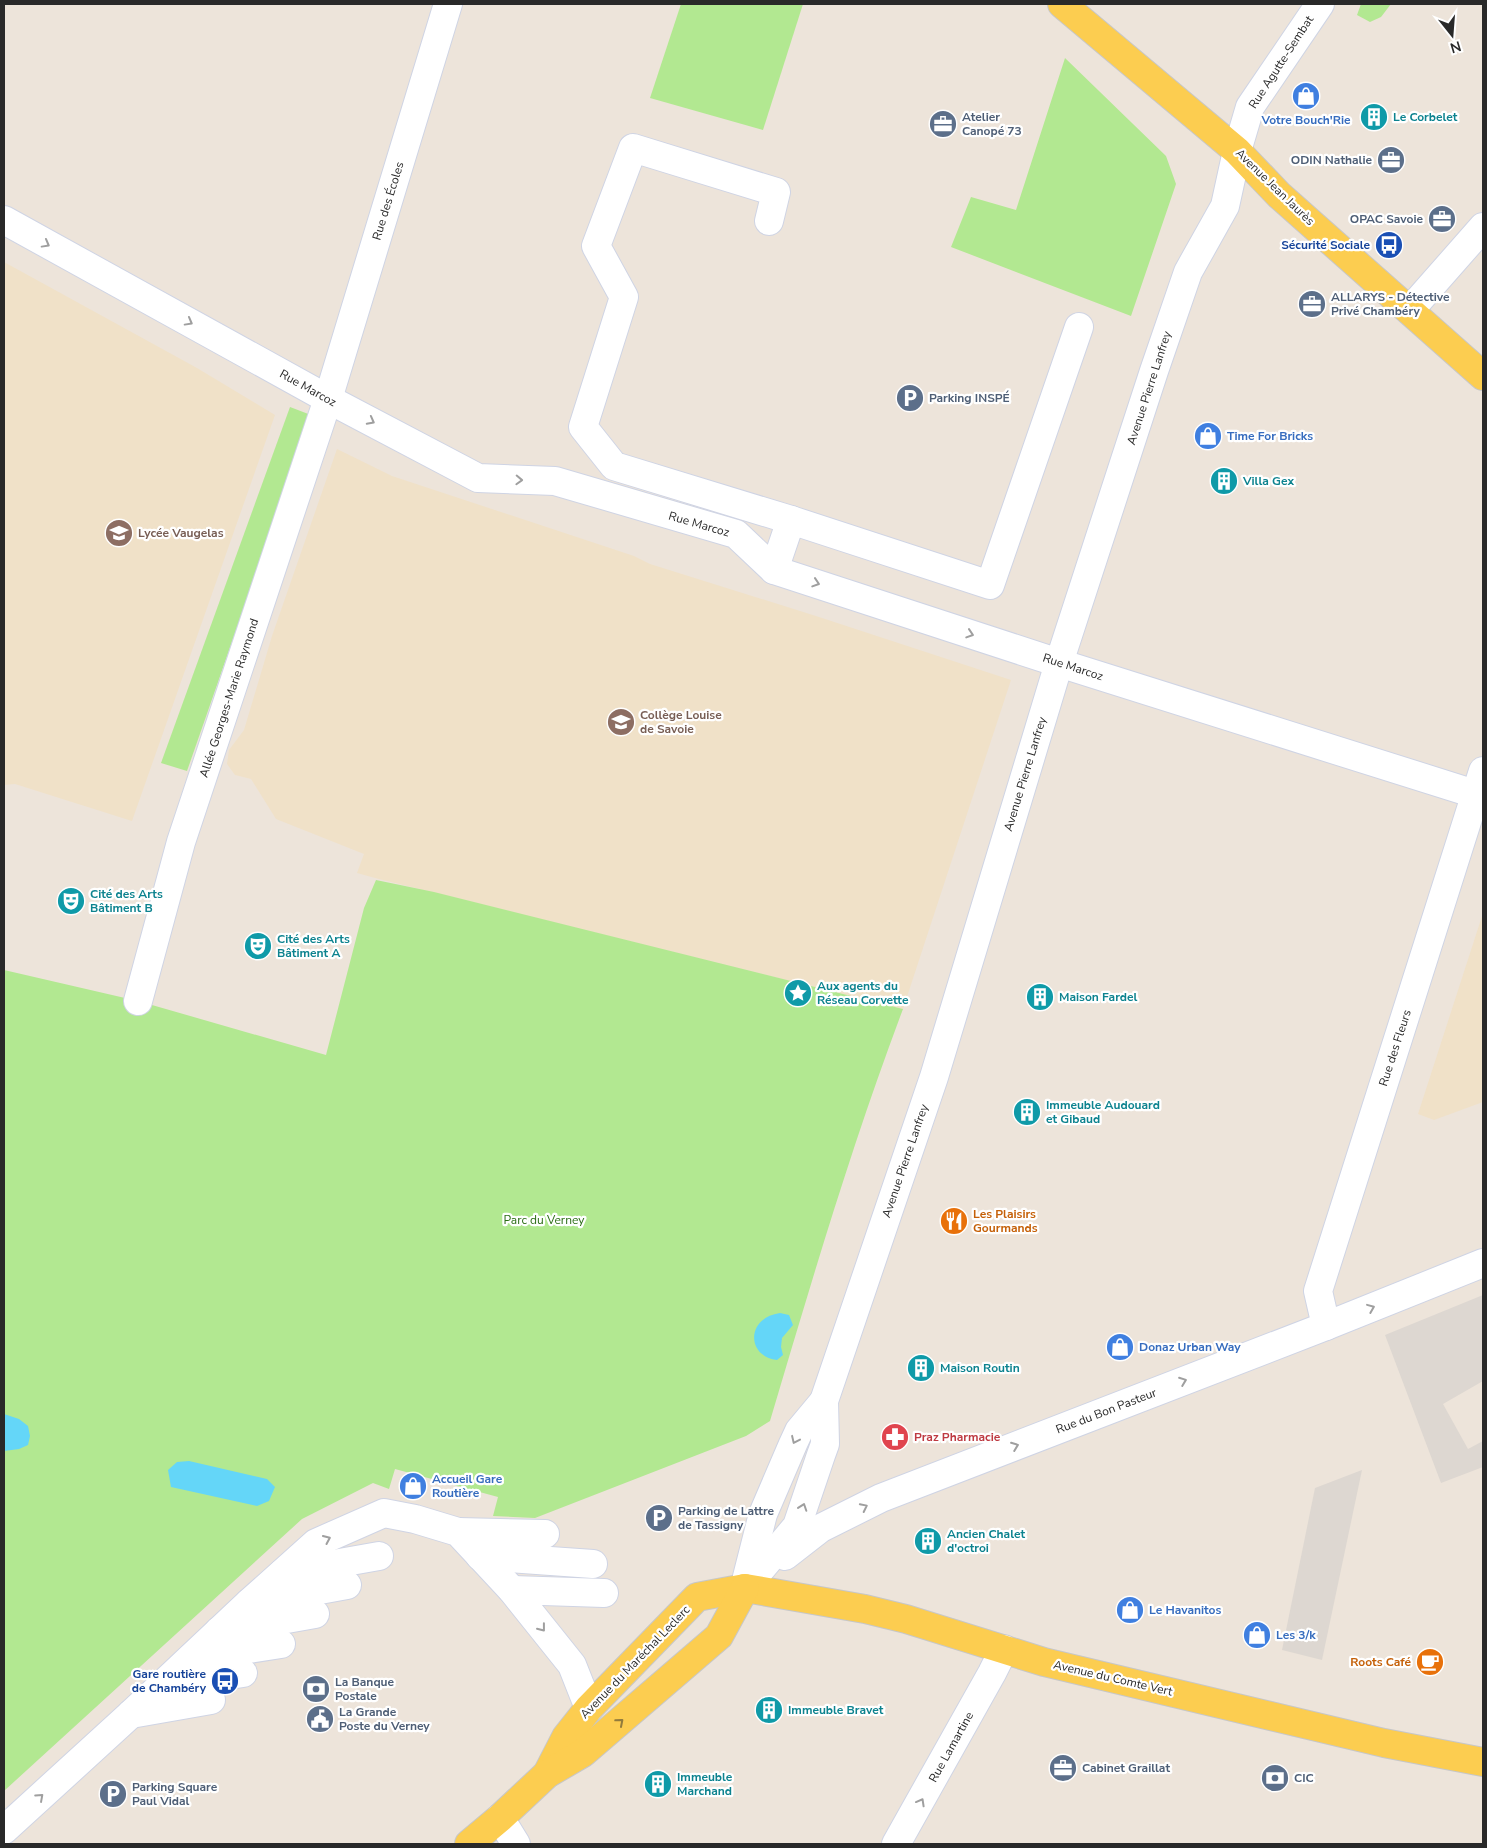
<svg xmlns="http://www.w3.org/2000/svg" width="1487" height="1848" font-family="'Nunito Sans',sans-serif">
<style>
.education{fill:#f0e1c8}
.green{fill:#b2e891}
.plaza{fill:#ddd7d1}
.water{fill:#64d6f8}
.lines{fill:none;stroke-linecap:round;stroke-linejoin:round}
.minor-casing{stroke:#cfd4e4;stroke-width:30}
.major-casing{stroke:#c7c7c7;stroke-width:30}
.minor{stroke:#fff;stroke-width:28}
.major{stroke:#fccd50;stroke-width:28}
.oneway{stroke:#9f9f9f}
.oneway2{stroke:#927b3c}
.labels{text-anchor:middle;stroke-width:4.5;stroke-linejoin:round;paint-order:stroke}
.street-label{font-size:12px;fill:#292929;stroke:#fff}
.service-label{font-size:12px;font-weight:bold;fill:#4e5e75;stroke:#fff;text-anchor:start}
.culture-label{font-size:12px;font-weight:bold;fill:#0d838f;stroke:#fff;text-anchor:start}
.shop-label{font-size:12px;font-weight:bold;fill:#366cbe;stroke:#fff;text-anchor:start}
.transit-label{font-size:12px;font-weight:bold;fill:#164399;stroke:#fff;text-anchor:end}
.education-label{font-size:12px;font-weight:bold;fill:#785e54;stroke:#fff;text-anchor:start}
.food-label{font-size:12px;font-weight:bold;fill:#c56008;stroke:#fff;text-anchor:start}
.park-label{font-size:12px;fill:#2a6c14;stroke:#fff}
.health-label{font-size:12px;font-weight:bold;fill:#be3a42;stroke:#fff;text-anchor:start}
</style>
<rect width="100%" height="100%" fill="#ede4da"/>
<g class="education">
<path d="M4 262 197 368 275 415 132 821 15 784 4 785Z"/>
<path d="M337 449 392 476 634 556 650 564 819 617 1011 680 903 1009 375 878 357 873 364 854 276 819 251 779 235 775 227 764 229 750 244 730 272 636Z"/>
<path d="M1483 913V1102L1434 1120 1418 1114Z"/>
</g>
<g class="green">
<path d="M681 4H803L763 130 650 98Z"/>
<path d="M1361 4H1391L1381 17 1370 22 1357 15Z"/>
<path d="M1065 58 1166 156 1176 184 1131 316 951 247 971 197 1016 210Z"/>
<path d="M290 407 311 415 187 771 161 763Z"/>
<path d="M376 880 434 892 903 1009C852 1144 811 1283 770 1421L746 1436 535 1518 493 1516 498 1497 395 1469 389 1489 373 1483 302 1519 4 1791V970L138 1001 326 1055 364 908Z"/>
</g>
<g class="plaza">
<path d="M1483 1295V1381L1443 1404 1468 1449 1483 1441V1467L1441 1483 1385 1335Z"/>
<path d="M1362 1470 1322 1660 1282 1650 1315 1488Z"/>
</g>
<g class="water">
<path d="M780 1313 789 1315 793 1325 782 1338 781 1347 783 1355 777 1360C747 1357 745 1318 780 1313Z"/>
<path d="M4 1414 19 1419 28 1426 30 1436 28 1445 19 1449 4 1451Z"/>
<path d="M189 1461 267 1479 275 1487 269 1501 257 1506 171 1487 168 1470 177 1462Z"/>
</g>
<g class="lines">
<defs>
<g id="minor">
<path d="M4 220 328 399 478 478 555 481 736 534 774 570 1059 663 1475 794"/>
<path d="M769 221 776 192 633 148 596 246 624 297 583 427 614 466 791 520 990 585 1079 327"/>
<path d="M1410 310 1483 227"/>
<path d="M774 570 791 520"/>
<path d="M138 1001 181 842 328 399 448 4"/>
<path d="M1326 1326 1318 1291 1483 771"/>
<path d="M458 1532 545 1534"/>
<path d="M480 1556 593 1564"/>
<path d="M785 1556 821 1528 881 1498 1326 1326 1483 1263"/>
<path d="M283 1573 379 1556"/>
<path d="M746 1581 763 1514 793 1444 799 1431 824 1401"/>
<path d="M745 1588 797 1526 821 1455 825 1444 824 1401 934 1077 1059 663 1154 371 1188 272 1225 206 1237 151 1250 107 1320 4"/>
<path d="M512 1590 604 1593"/>
<path d="M249 1603 347 1585"/>
<path d="M219 1631 315 1614"/>
<path d="M191 1658 281 1644"/>
<path d="M160 1686 243 1673"/>
<path d="M131 1714 211 1700"/>
<path d="M500 1818 516 1844"/>
<path d="M4 1830 131 1714 249 1603 316 1543 384 1513 415 1519 458 1532 512 1590 572 1665 589 1708"/>
<path d="M896 1844 992 1673 1004 1649"/>
</g>
<g id="major">
<path d="M1062 4 1237 151 1279 195 1483 376"/>
<path d="M547 1774 566 1737 589 1708 697 1597 745 1588 865 1609 906 1619 1044 1662 1384 1743 1483 1762"/>
<path d="M469 1844 500 1818 547 1774 583 1753 719 1636 745 1588"/>
</g>
</defs>
<use href="#minor" class="minor-casing"/>
<use href="#major" class="major-casing"/>
<use href="#minor" class="minor"/>
<use href="#major" class="major"/>
</g>
<defs><path id="oneway-chevron" d="M-2-3.5L2.5 0L-2 3.5" fill="none" stroke-width="1.6" stroke-linecap="round" stroke-linejoin="round" transform="scale(1.25)"/></defs>
<g class="oneway">
<use href="#oneway-chevron" transform="translate(46 244) rotate(29)"/>
<use href="#oneway-chevron" transform="translate(189 322) rotate(29)"/>
<use href="#oneway-chevron" transform="translate(371 421) rotate(28)"/>
<use href="#oneway-chevron" transform="translate(519 480) rotate(2)"/>
<use href="#oneway-chevron" transform="translate(816 583) rotate(18)"/>
<use href="#oneway-chevron" transform="translate(970 634) rotate(18)"/>
<use href="#oneway-chevron" transform="translate(1371 1308) rotate(-22)"/>
<use href="#oneway-chevron" transform="translate(1183 1381) rotate(-21)"/>
<use href="#oneway-chevron" transform="translate(795 1440) rotate(115)"/>
<use href="#oneway-chevron" transform="translate(1015 1446) rotate(-21)"/>
<use href="#oneway-chevron" transform="translate(803 1507) rotate(-71)"/>
<use href="#oneway-chevron" transform="translate(864 1507) rotate(-26)"/>
<use href="#oneway-chevron" transform="translate(327 1539) rotate(-24)"/>
<use href="#oneway-chevron" transform="translate(542 1628) rotate(52)"/>
<use href="#oneway-chevron" transform="translate(40 1797) rotate(-42)"/>
<use href="#oneway-chevron" transform="translate(921 1802) rotate(-61)"/>
</g>
<use class="oneway2" href="#oneway-chevron" transform="translate(620 1722) rotate(-41)"/>
<defs>
<symbol id="shop-disc" viewBox="-11 -11 22 22"><circle r="9.5" fill="#3f7fe0" stroke="#fff"/><path d="M-5-2.5h2.3a2.7 3.5 0 0 1 5.4 0H5L5.5 6h-11ZM-1.5-2.5h3a1.5 2.3 0 0 0-3 0Z" fill="#fff"/></symbol>
<symbol id="building-disc" viewBox="-11 -11 22 22"><circle r="9.5" fill="#0f9aa8" stroke="#fff"/><path d="M-4-6H4V6H1V3H-1V6H-4ZM-2.5-4.3h1.7v1.8h-1.7ZM.8-4.3h1.7v1.8H.8ZM-2.5-1h1.7V.8h-1.7ZM.8-1h1.7V.8H.8Z" fill="#fff"/></symbol>
<symbol id="office-disc" viewBox="-11 -11 22 22"><circle r="9.5" fill="#5c6f8a" stroke="#fff"/><path d="M-6-3h4V-5.5h4V-3h4V5H-6ZM-1-4.5V-3h2v-1.5ZM-6 0V1H6V0Z" fill="#fff"/></symbol>
<symbol id="bus-disc" viewBox="-11 -11 22 22"><circle r="9.5" fill="#1a4fb4" stroke="#fff"/><path d="M-5-6H5V4H4V6H2V4H-2V6H-4V4H-5ZM-3.5-4V0h7V-4ZM-3.5 1.2v1.5H-2V1.2ZM2 1.2v1.5H3.5V1.2Z" fill="#fff"/></symbol>
<symbol id="parking-disc" viewBox="-11 -11 22 22"><circle r="9.5" fill="#5c6f8a" stroke="#fff"/><path d="M-3.5-5.5H1a3.5 3.5 0 0 1 0 7H-1V5.5H-3.5ZM-1-3.4V-.6H.8a1.4 1.4 0 0 0 0-2.8Z" fill="#fff"/></symbol>
<symbol id="school-disc" viewBox="-11 -11 22 22"><circle r="9.5" fill="#8d6e63" stroke="#fff"/><path d="M0-5L7-2L0 1L-7-2ZM-4 1L0 2.5L4 1V4Q0 6-4 4Z" fill="#fff"/></symbol>
<symbol id="theatre-disc" viewBox="-11 -11 22 22"><circle r="9.5" fill="#0f9aa8" stroke="#fff"/><path d="M-5-5.5Q0-4 5-5.5V0Q5 5 0 6Q-5 5-5 0ZM-3.3-2.5H-1v1.5H-3.3ZM1-2.5H3.3v1.5H1ZM-2.8 1Q0 5.5 2.8 1Z" fill="#fff"/></symbol>
<symbol id="sight-disc" viewBox="-11 -11 22 22"><circle r="9.5" fill="#0f9aa8" stroke="#fff"/><path d="M0-6L1.8-2.2L6-1.7L2.9 1.2L3.7 5.4L0 3.3L-3.7 5.4L-2.9 1.2L-6-1.7L-1.8-2.2Z" fill="#fff"/></symbol>
<symbol id="restaurant-disc" viewBox="-11 -11 22 22"><circle r="9.5" fill="#e8710a" stroke="#fff"/><path d="M-5-6h1v4h1v-4h1v4h1v-4h1v5L-1.5 .5V6h-2V.5L-5-1ZM5-6V6H3V1.5H1.5Q1.5-4 5-6Z" fill="#fff"/></symbol>
<symbol id="pharmacy-disc" viewBox="-11 -11 22 22"><circle r="9.5" fill="#e0444e" stroke="#fff"/><path d="M-2-6h4v4h4v4h-4v4h-4v-4h-4v-4h4Z" fill="#fff"/></symbol>
<symbol id="cafe-disc" viewBox="-11 -11 22 22"><circle r="9.5" fill="#e8710a" stroke="#fff"/><path d="M-5.5-4.5H6V0H3Q3 3.5 0 3.5H-2.5Q-5.5 3.5-5.5 0ZM3-3.2v2h1.7v-2ZM-6 4.5H4V6H-6Z" fill="#fff"/></symbol>
<symbol id="bank-disc" viewBox="-11 -11 22 22"><circle r="9.5" fill="#5c6f8a" stroke="#fff"/><path d="M-6-4H6V4H-6ZM0-2.3a2.3 2.3 0 1 0 0 4.6a2.3 2.3 0 1 0 0-4.6Z" fill="#fff"/></symbol>
<symbol id="civic-disc" viewBox="-11 -11 22 22"><circle r="9.5" fill="#5c6f8a" stroke="#fff"/><path d="M-.6-6.5H3V-4.5H.6V-3L4-1V1h2V6H-6V1h2V-1L-.6-3ZM-1.2 2.5V6h2.4V2.5Z" fill="#fff"/></symbol>
</defs>
<g fill-rule="evenodd">
<use href="#shop-disc" x="1290" y="80" width="32" height="32"/>
<use href="#building-disc" x="1358" y="101" width="32" height="32"/>
<use href="#office-disc" x="927" y="108" width="32" height="32"/>
<use href="#office-disc" x="1375" y="144" width="32" height="32"/>
<use href="#office-disc" x="1426" y="203" width="32" height="32"/>
<use href="#bus-disc" x="1373" y="229" width="32" height="32"/>
<use href="#office-disc" x="1296" y="288" width="32" height="32"/>
<use href="#parking-disc" x="894" y="382" width="32" height="32"/>
<use href="#shop-disc" x="1192" y="420" width="32" height="32"/>
<use href="#building-disc" x="1208" y="465" width="32" height="32"/>
<use href="#school-disc" x="103" y="517" width="32" height="32"/>
<use href="#school-disc" x="605" y="706" width="32" height="32"/>
<use href="#theatre-disc" x="55" y="885" width="32" height="32"/>
<use href="#theatre-disc" x="242" y="930" width="32" height="32"/>
<use href="#sight-disc" x="782" y="977" width="32" height="32"/>
<use href="#building-disc" x="1024" y="981" width="32" height="32"/>
<use href="#building-disc" x="1011" y="1096" width="32" height="32"/>
<use href="#restaurant-disc" x="938" y="1205" width="32" height="32"/>
<use href="#shop-disc" x="1104" y="1331" width="32" height="32"/>
<use href="#building-disc" x="905" y="1352" width="32" height="32"/>
<use href="#pharmacy-disc" x="879" y="1421" width="32" height="32"/>
<use href="#shop-disc" x="397" y="1470" width="32" height="32"/>
<use href="#parking-disc" x="643" y="1502" width="32" height="32"/>
<use href="#building-disc" x="912" y="1525" width="32" height="32"/>
<use href="#shop-disc" x="1114" y="1594" width="32" height="32"/>
<use href="#shop-disc" x="1241" y="1619" width="32" height="32"/>
<use href="#cafe-disc" x="1414" y="1646" width="32" height="32"/>
<use href="#bus-disc" x="209" y="1665" width="32" height="32"/>
<use href="#bank-disc" x="300" y="1673" width="32" height="32"/>
<use href="#building-disc" x="753" y="1694" width="32" height="32"/>
<use href="#civic-disc" x="304" y="1703" width="32" height="32"/>
<use href="#office-disc" x="1047" y="1752" width="32" height="32"/>
<use href="#bank-disc" x="1259" y="1762" width="32" height="32"/>
<use href="#building-disc" x="642" y="1768" width="32" height="32"/>
<use href="#parking-disc" x="97" y="1778" width="32" height="32"/>
</g>
<g class="labels">
<g class="street-label">
<text transform="translate(1281 62) rotate(-57)" y="4">Rue Agutte-Sembat</text>
<text transform="translate(1275 187) rotate(44)" y="4">Avenue Jean Jaurès</text>
<text transform="translate(388 201) rotate(-73)" y="4">Rue des Écoles</text>
<text transform="translate(308 388) rotate(29)" y="4">Rue Marcoz</text>
<text transform="translate(1149 388) rotate(-72)" y="4">Avenue Pierre Lanfrey</text>
<text transform="translate(699 524) rotate(16)" y="4">Rue Marcoz</text>
<text transform="translate(1073 667) rotate(18)" y="4">Rue Marcoz</text>
<text transform="translate(229 698) rotate(-72)" y="4">Allée Georges-Marie Raymond</text>
<text transform="translate(1025 774) rotate(-73)" y="4">Avenue Pierre Lanfrey</text>
<text transform="translate(1395 1048) rotate(-72)" y="4">Rue des Fleurs</text>
<text transform="translate(905 1161) rotate(-71)" y="4">Avenue Pierre Lanfrey</text>
<text transform="translate(1106 1411) rotate(-21)" y="4">Rue du Bon Pasteur</text>
<text transform="translate(635 1662) rotate(-46)" y="4">Avenue du Maréchal Leclerc</text>
<text transform="translate(1113 1678) rotate(13)" y="4">Avenue du Comte Vert</text>
<text transform="translate(951 1747) rotate(-61)" y="4">Rue Lamartine</text>
</g>
<g class="service-label">
<text x="962" y="121">Atelier<tspan x="962" dy="14">Canopé 73</tspan></text>
<text x="1372" y="164" text-anchor="end">ODIN Nathalie</text>
<text x="1423" y="223" text-anchor="end">OPAC Savoie</text>
<text x="1331" y="301">ALLARYS - Détective<tspan x="1331" dy="14">Privé Chambéry</tspan></text>
<text x="929" y="402">Parking INSPÉ</text>
<text x="678" y="1515">Parking de Lattre<tspan x="678" dy="14">de Tassigny</tspan></text>
<text x="335" y="1686">La Banque<tspan x="335" dy="14">Postale</tspan></text>
<text x="339" y="1716">La Grande<tspan x="339" dy="14">Poste du Verney</tspan></text>
<text x="1082" y="1772">Cabinet Graillat</text>
<text x="1294" y="1782">CIC</text>
<text x="132" y="1791">Parking Square<tspan x="132" dy="14">Paul Vidal</tspan></text>
</g>
<g class="culture-label">
<text x="1393" y="121">Le Corbelet</text>
<text x="1243" y="485">Villa Gex</text>
<text x="90" y="898">Cité des Arts<tspan x="90" dy="14">Bâtiment B</tspan></text>
<text x="277" y="943">Cité des Arts<tspan x="277" dy="14">Bâtiment A</tspan></text>
<text x="817" y="990">Aux agents du<tspan x="817" dy="14">Réseau Corvette</tspan></text>
<text x="1059" y="1001">Maison Fardel</text>
<text x="1046" y="1109">Immeuble Audouard<tspan x="1046" dy="14">et Gibaud</tspan></text>
<text x="940" y="1372">Maison Routin</text>
<text x="947" y="1538">Ancien Chalet<tspan x="947" dy="14">d'octroi</tspan></text>
<text x="788" y="1714">Immeuble Bravet</text>
<text x="677" y="1781">Immeuble<tspan x="677" dy="14">Marchand</tspan></text>
</g>
<g class="shop-label">
<text x="1306" y="124" text-anchor="middle">Votre Bouch'Rie</text>
<text x="1227" y="440">Time For Bricks</text>
<text x="1139" y="1351">Donaz Urban Way</text>
<text x="432" y="1483">Accueil Gare<tspan x="432" dy="14">Routière</tspan></text>
<text x="1149" y="1614">Le Havanitos</text>
<text x="1276" y="1639">Les 3/k</text>
</g>
<g class="transit-label">
<text x="1370" y="249">Sécurité Sociale</text>
<text x="206" y="1678">Gare routière<tspan x="206" dy="14">de Chambéry</tspan></text>
</g>
<g class="education-label">
<text x="138" y="537">Lycée Vaugelas</text>
<text x="640" y="719">Collège Louise<tspan x="640" dy="14">de Savoie</tspan></text>
</g>
<g class="food-label">
<text x="973" y="1218">Les Plaisirs<tspan x="973" dy="14">Gourmands</tspan></text>
<text x="1411" y="1666" text-anchor="end">Roots Café</text>
</g>
<g class="park-label">
<text x="544" y="1224">Parc du Verney</text>
</g>
<g class="health-label">
<text x="914" y="1441">Praz Pharmacie</text>
</g>
</g>
<rect width="1487" height="1848" fill="none" stroke="#292929" stroke-width="10"/>
<g transform="translate(1452 35) rotate(163)" stroke="#ffffff" stroke-width="4" paint-order="stroke">
<path d="M0-4L9 19L0 12L-9 19Z" fill="#292929"/>
<text y="-8" font-size="14" font-weight="bold" text-anchor="middle" fill="#292929">N</text>
</g>
</svg>
